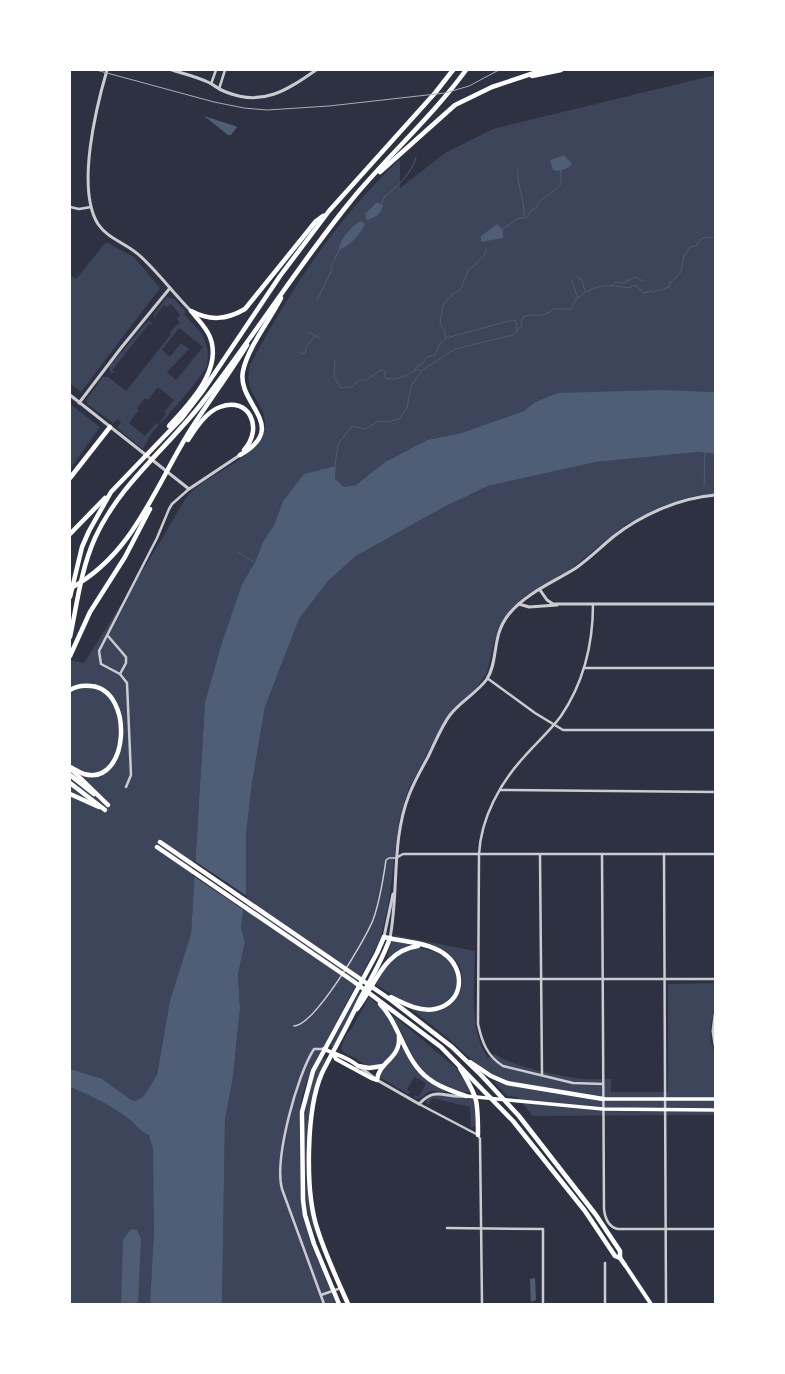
<svg xmlns="http://www.w3.org/2000/svg" width="785" height="1374" font-family="'PT Serif',serif">
<style>
.green{fill:#3c4559;fill-rule:evenodd}
.water{fill:#4f5d75}
.pier{fill:#2d3142}
.lines{fill:none;stroke-linecap:round;stroke-linejoin:round}
.stream{stroke:#4f5d75;stroke-width:1}
.service{stroke:#caccd0;stroke-width:1.5}
.minor{stroke:#caccd0;stroke-width:2.5}
.tertiary{stroke:#caccd0;stroke-width:3}
.secondary{stroke:#fff;stroke-width:3.5}
.primary{stroke:#fff;stroke-width:4}
.trunk{stroke:#fff;stroke-width:4.5}
.motorway{stroke:#fff;stroke-width:4.5}
.tram{stroke:#abadb3;stroke-width:1}
</style>
<rect width="100%" height="100%" fill="#2d3142"/>
<g class="green">
<path d="M715 75V392L633 391 535 402 524 411 461 433 427 440 385 462 356 485 344 487 335 479 336 466 283 501 274 525 263 542 256 560 242 584 222 642 205 702 191 934 170 1000 157 1075 154 1230 150 1304H70V660L84 663C109 623 135 583 160 542 169 528 180 505 190 493 208 474 256 459 264 431 271 403 239 395 251 363 292 287 337 218 400 159V188L445 153 493 129Z"/>
<path d="M106 242 134 257 160 288 81 392 70 384V275L76 279Z"/>
<path d="M167 297 174 299 186 312 184 314 203 335 208 352 207 367 185 396 151 434 143 449 117 428 121 422 118 419 113 423 87 404 86 400 103 377H108L126 391 171 334 169 333 180 322 177 319 180 315 171 304 167 307 164 305 155 316 156 320 153 316ZM179 328 203 347 176 380 167 372 189 349 181 343 170 357 162 350ZM158 387 174 400 164 412 166 414 158 425 156 423 145 436 129 423 139 410 137 408 145 398 148 400Z"/>
<path d="M150 321 153 325 149 324 112 370 114 372 111 374 109 367 146 323Z"/>
<path d="M70 404 100 427 70 469Z"/>
<path d="M698 452 715 454V494L693 496 673 503 625 525 567 572 525 596 508 613 494 642 487 673 474 691 446 718 408 790 399 821 389 900 381 938 311 1070 302 1096 300 1113 302 1209 312 1247 336 1304H222L225 1120 233 1077 240 1008 238 974 245 942 241 927 246 892V835L252 783 265 707 299 619 328 581 356 556 444 507 488 486 596 462Z"/>
<path d="M394 935 475 951C475 984 468 1030 488 1058L495 1054C511 1066 556 1075 576 1078 587 1080 599 1079 611 1079V1092H668V984L715 983V1007L711 1023 710 1038 715 1054V1115L533 1116 517 1097 507 1096 493 1081 506 1084 479 1066 443 1034 412 1010C423 1006 436 1014 448 1007 455 1002 461 993 462 984 466 948 422 943 397 938Z"/>
<path d="M392 941 409 944V945L389 957 387 956Z"/>
<path d="M420 948C429 950 438 952 445 958 472 979 452 1013 420 1007 403 1003 390 994 376 984 386 966 397 951 420 948Z"/>
<path d="M359 991 362 993 334 1046 331 1047V1044Z"/>
<path d="M369 997C380 1006 390 1017 396 1031 402 1047 386 1069 368 1065 364 1064 359 1061 355 1058 349 1055 343 1054 341 1048L346 1035 352 1028Z"/>
<path d="M394 1016 456 1068 473 1093C416 1086 417 1058 393 1017Z"/>
<path d="M400 1047H403L416 1068 446 1092 430 1091 419 1099 414 1097 415 1095 419 1097 426 1083 414 1077 407 1090 410 1092 408 1094 381 1078C379 1070 396 1058 400 1047Z"/>
<path d="M324 1058 326 1060 315 1086 308 1121V1198L317 1238C311 1224 306 1209 305 1193 303 1162 300 1081 324 1058Z"/>
<path d="M436 1095 475 1099V1126L471 1128 470 1107 432 1098 429 1105 426 1103 428 1097Z"/>
</g>
<g class="water">
<path d="M204 116 235 126 237 127 231 135H228Z"/>
<path d="M564 155 572 164C568 169 560 172 553 170L550 160Z"/>
<path d="M377 202 383 205C382 213 374 219 366 220L365 214Z"/>
<path d="M361 221 365 224C361 233 349 248 339 249 340 238 352 226 361 221Z"/>
<path d="M497 224 503 230V238L481 242V236Z"/>
<path d="M660 390 715 392V454L698 452 596 462 488 486 444 507 356 556 328 581 299 619 265 707 252 783 246 835V892L241 927 245 942 238 974 240 1008 233 1077 225 1120 222 1304H150L154 1230 153 1149 149 1135C140 1132 135 1123 128 1118 110 1105 91 1095 70 1087V1069L102 1079 131 1100 136 1101 144 1096 157 1075 170 1000 191 934 205 702 222 642 242 584 256 560 263 542 274 525 283 501 304 474 336 466 335 479 344 487 356 485 385 462 427 440 461 433 524 411 535 402 558 393Z"/>
<path d="M131 1229 137 1230 141 1239 138 1304H121L123 1240Z"/>
<path d="M535 1278 536 1300 531 1302 530 1279Z"/>
</g>
<path class="pier" d="M193 860 247 896 245 911 192 875Z"/>
<g class="lines">
<g class="stream">
<path d="M518 169C516 184 525 199 524 216"/>
<path d="M380 205 383 202 384 197C397 187 411 174 416 158"/>
<path d="M501 230 517 219 527 217 531 210 536 208C540 197 554 193 561 184V170"/>
<path d="M577 277 582 280 585 291"/>
<path d="M571 280 578 298"/>
<path d="M611 286 615 282 624 283 635 277 643 281"/>
<path d="M317 300 331 272V267L340 248"/>
<path d="M308 332 320 338"/>
<path d="M446 338 513 320 516 321 517 331"/>
<path d="M300 352 302 354 305 353 306 347 315 336"/>
<path d="M415 371V368L423 363 427 357 435 355 440 344 446 338 444 330 440 324 443 305 454 293 460 290 469 269 474 266 486 253V249"/>
<path d="M421 371 455 349 513 335 522 325 521 321 524 316C533 314 546 318 553 309H571C573 307 573 304 575 301 590 284 609 284 630 288L633 285 638 287 643 293 651 291 654 293 656 290 658 291 669 287 670 283 681 272 684 256 690 247 696 246 702 238 715 237"/>
<path d="M335 466 338 444 352 426 366 429 378 421 388 422 399 419 407 408 411 386 421 372 418 369C409 374 396 382 385 378V371L381 370 366 380H359L352 387 341 388 334 377 335 360"/>
<path d="M704 486 705 452"/>
<path d="M238 552 254 562"/>
</g>
<path class="service" d="M294 1026C315 1025 365 940 373 920 380 901 383 881 386 860L389 858H396"/>
<g class="minor">
<path d="M211 84 216 70"/>
<path d="M219 89 225 70"/>
<path d="M70 207 79 209 91 207"/>
<path d="M593 604C593 645 584 682 561 716 550 731 536 743 524 757 500 783 481 818 479 854L478 1024C482 1042 487 1056 503 1066L573 1083 603 1084"/>
<path d="M108 636 126 657V663L120 674"/>
<path d="M585 668H715"/>
<path d="M487 678 535 713 563 730H715"/>
<path d="M126 787 131 775 127 683 120 674 101 664 99 651 157 538 169 509 172 504 189 489"/>
<path d="M500 790 715 792"/>
<path d="M602 854 604 1209C605 1218 608 1227 618 1229H715"/>
<path d="M664 854 666 1304"/>
<path d="M540 855 542 1075"/>
<path d="M396 858 403 854H715"/>
<path d="M478 979H715"/>
<path d="M324 1049H314C297 1075 274 1159 282 1189L324 1304"/>
<path d="M419 1104 478 1135 480 1139 482 1304"/>
<path d="M447 1228 543 1229V1304"/>
<path d="M605 1263V1304"/>
<path d="M321 1295 341 1288"/>
</g>
<g class="tertiary">
<path d="M107 70C96 108 76 189 98 224 108 239 126 243 139 255 158 272 173 293 191 311"/>
<path d="M172 70C185 74 198 77 210 83 215 86 220 90 226 92 263 107 287 90 316 70"/>
<path d="M70 395 189 489 240 455"/>
<path d="M79 403 121 348 170 288"/>
<path d="M540 590 547 600 553 604H715"/>
<path d="M519 604 529 607 557 605"/>
<path d="M384 937 393 894"/>
<path d="M390 938C399 891 391 841 409 795 414 782 421 770 428 757 435 743 441 727 450 715 461 701 477 693 487 679 499 660 491 636 509 614 526 593 554 582 576 568 589 559 601 547 613 537 641 515 679 498 715 495"/>
<path d="M715 1015 713 1031 715 1045"/>
<path d="M360 1067 377 1080 419 1104C436 1086 444 1098 464 1096"/>
</g>
<g class="secondary">
<path d="M466 1096 603 1109 715 1110"/>
<path d="M603 1099H715"/>
</g>
<g class="primary">
<path d="M324 1049C336 1055 348 1057 358 1066"/>
<path d="M333 1053 336 1059 371 1078 377 1080"/>
<path d="M625 1265 651 1304"/>
</g>
<g class="trunk">
<path d="M339 1304 314 1244 305 1215 303 1200 302 1112 313 1071 377 953 384 937"/>
<path d="M348 1304C337 1279 325 1254 317 1228 305 1191 306 1109 322 1073 334 1049 348 1025 359 1001 370 980 382 961 390 938"/>
</g>
<g class="motorway">
<path d="M532 76 561 70"/>
<path d="M380 172 455 105 492 87 543 70"/>
<path d="M191 311C210 321 226 320 245 309L316 221 323 216"/>
<path d="M169 426C189 404 223 370 210 337 206 327 198 320 192 312"/>
<path d="M188 440C196 428 206 412 220 407 249 396 264 428 244 450"/>
<path d="M240 455C291 426 236 404 243 371 248 347 270 320 281 298"/>
<path d="M70 478 110 427"/>
<path d="M70 534 105 498"/>
<path d="M71 588C134 554 155 486 191 429 209 401 229 374 247 345"/>
<path d="M70 597 82 547 89 531 111 492 182 418 202 392 280 276 329 211 435 93 453 70"/>
<path d="M70 637C77 604 81 569 95 538 119 485 167 448 202 403 256 334 302 259 359 191 394 150 434 114 466 70"/>
<path d="M70 656 90 612 125 557 150 509"/>
<path d="M70 690C76 686 83 685 91 686 135 690 129 787 84 774 79 772 74 769 70 767"/>
<path d="M72 770 108 805"/>
<path d="M70 775 94 794"/>
<path d="M70 783 105 810"/>
<path d="M70 794 99 807"/>
<path d="M160 842 391 1000 452 1047 481 1075 519 1116 596 1215 620 1251V1258"/>
<path d="M157 847 353 981 441 1047 513 1121 585 1211 615 1256 620 1258"/>
<path d="M384 937C403 942 427 942 443 953 466 968 465 1003 435 1009 420 1012 405 1004 391 997"/>
<path d="M380 1004C401 1026 404 1061 429 1079 440 1088 453 1091 466 1096"/>
<path d="M357 1009C376 984 383 951 418 946"/>
<path d="M470 1062 491 1076 507 1083 603 1099"/>
<path d="M358 1066 369 1068 383 1066"/>
<path d="M460 1068C478 1098 478 1100 478 1135"/>
<path d="M377 1080C379 1061 401 1059 399 1036"/>
<path d="M620 1258 625 1265"/>
</g>
<path class="tram" d="M96 70 214 102 244 108 267 110 329 106 445 93 469 86 499 70"/>
</g>
<rect width="785" height="1374" fill="none" stroke="#ffffff" stroke-width="142"/>
</svg>
